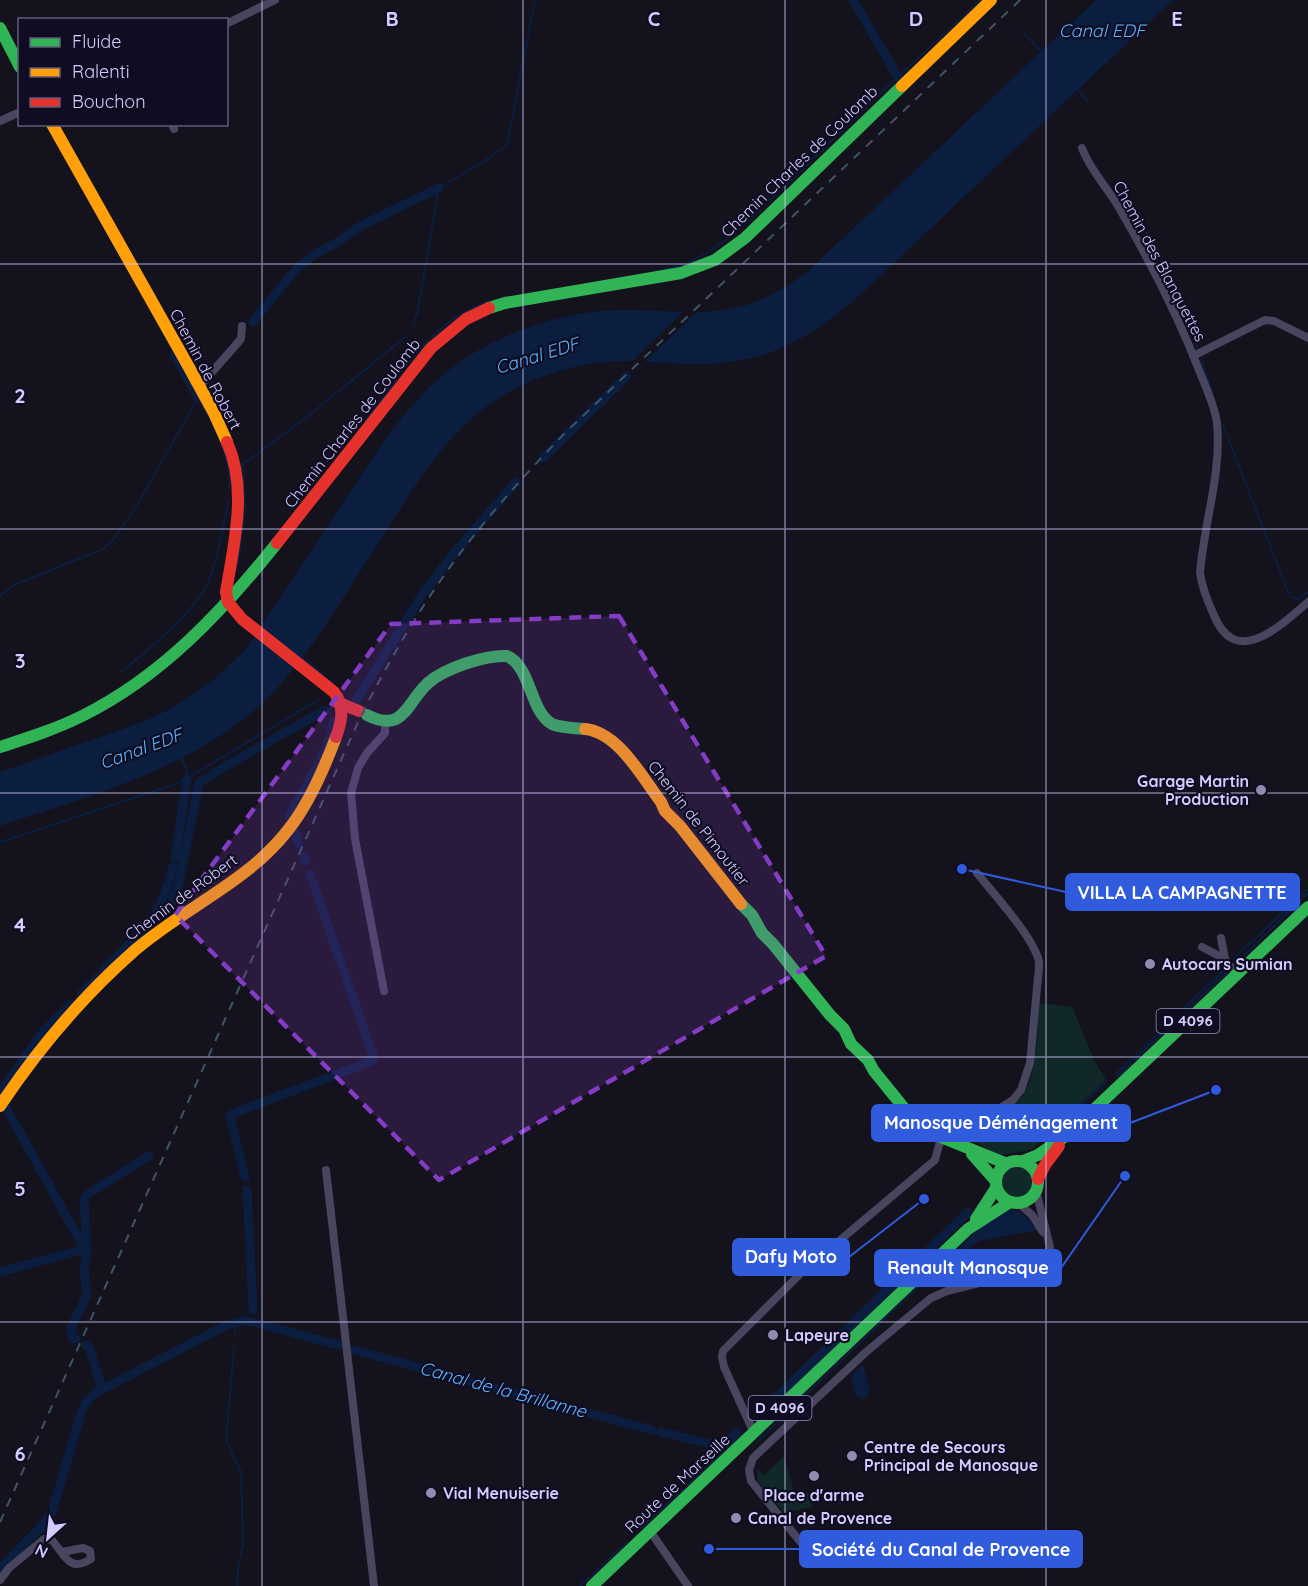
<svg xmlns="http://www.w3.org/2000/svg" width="1308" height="1586" font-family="Quicksand,sans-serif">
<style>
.green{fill:#112829}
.water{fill:#0b1e40}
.pier{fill:#14121d}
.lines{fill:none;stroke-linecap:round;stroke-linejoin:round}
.stream{stroke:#0b1e40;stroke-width:2}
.canal{stroke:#0b1e40;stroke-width:9}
.street{stroke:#47465e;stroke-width:8}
.fast{stroke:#30b455;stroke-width:12}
.slow{stroke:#ff9f0a;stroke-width:12}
.jam{stroke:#e5322d;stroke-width:12}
.rail{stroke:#3f5567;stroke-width:2;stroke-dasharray:9 8;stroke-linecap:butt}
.marked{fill:#843cc5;fill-opacity:0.2;stroke:#843cc5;stroke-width:4.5;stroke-dasharray:12 8;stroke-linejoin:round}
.grid{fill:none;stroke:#d3cdff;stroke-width:1.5;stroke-opacity:0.55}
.poi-dot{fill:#908cb0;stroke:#100d22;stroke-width:2}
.labels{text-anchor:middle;stroke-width:4.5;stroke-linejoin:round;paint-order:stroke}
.shield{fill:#100d22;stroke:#9893bd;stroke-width:1.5}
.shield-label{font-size:15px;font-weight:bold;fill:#d3cdff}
.street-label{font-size:16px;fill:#d3cdff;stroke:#100d22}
.poi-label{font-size:16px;font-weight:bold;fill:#d3cdff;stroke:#100d22;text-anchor:start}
.water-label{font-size:18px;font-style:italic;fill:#5bb4ff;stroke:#100d22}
.grid-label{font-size:20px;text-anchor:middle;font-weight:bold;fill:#d3cdff;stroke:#100d22;stroke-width:4.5;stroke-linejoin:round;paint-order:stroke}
.leader{fill:none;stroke:#2f5bdc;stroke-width:2}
.callout-dot{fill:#2f5bdc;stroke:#100d22;stroke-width:2}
.callout{fill:#2f5bdc;stroke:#2f5bdc;stroke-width:2}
.callout-label{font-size:18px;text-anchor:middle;font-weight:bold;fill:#fff}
</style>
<rect width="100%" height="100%" fill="#14121d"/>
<g class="green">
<path d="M1039 1003 1072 1007 1095 1062 1106 1080 1031 1150 998 1155 967 1137C979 1121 1002 1115 1017 1102 1038 1084 1037 1029 1039 1003Z"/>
<circle cx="1017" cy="1182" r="15"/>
<path d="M784 1456 795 1495 808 1492 812 1507 784 1513 758 1482 757 1469 764 1475Z"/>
</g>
<g class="water">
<path d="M1096 0H1173L859 296C818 331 779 358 722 363 692 366 661 362 631 361 580 360 527 377 486 407 433 446 401 510 365 564 340 602 316 643 286 678 215 763 101 792 0 826V772L143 722 170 709 216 678 246 649 388 435C403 416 418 398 436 381 482 338 557 311 619 310 653 309 690 315 723 310 754 306 782 291 806 273Z"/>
<path d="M1007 1210C1022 1209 1029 1219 1037 1230L979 1241 962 1252 959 1248 985 1223Z"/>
<path d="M961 1253C968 1255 976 1268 976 1275L935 1286 932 1280 934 1275Z"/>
<path d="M863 1364 870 1392 863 1400 856 1395 851 1376Z"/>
</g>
<path class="pier" d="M687 308H701L641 365 629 364Z"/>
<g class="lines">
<g class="stream">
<path d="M1022 31 1042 52"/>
<path d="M1077 89 1087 100"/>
<path d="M769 201 889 85 981 0"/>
<path d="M1130 208 1157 248 1178 296 1197 347"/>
<path d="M654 272C664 269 675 268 685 264 713 252 740 230 761 209"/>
<path d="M413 324 417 314 439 188 480 164 507 145 535 0"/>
<path d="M1201 359 1211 388"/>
<path d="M198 398C213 423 232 457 229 488"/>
<path d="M366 421C399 376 439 310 497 300"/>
<path d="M1223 425 1290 597 1297 599 1308 592"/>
<path d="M238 565 245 510 243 464 302 421 409 334"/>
<path d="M0 596 14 585 103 549 113 540 131 515 198 398"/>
<path d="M302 657 332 683"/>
<path d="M121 672C145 653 192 613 206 587 215 570 225 521 228 501"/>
<path d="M182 759 187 771V779"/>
<path d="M0 842 179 783 318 700"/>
<path d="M1234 958 1308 889"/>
<path d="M1233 966 1308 893"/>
<path d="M1116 1074 1224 970"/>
<path d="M1118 1076 1229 970"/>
<path d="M1047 1138 1105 1083"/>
<path d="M235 1333 236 1322"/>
<path d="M234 1347 226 1441 241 1472 243 1545 240 1557"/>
<path d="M805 1374 925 1260 922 1256"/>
<path d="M771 1407 782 1397"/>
<path d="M758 1441 931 1274 963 1247"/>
<path d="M688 1484 735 1441"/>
<path d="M641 1528 683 1489"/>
<path d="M237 1586 239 1561"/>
<path d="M580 1586 627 1542"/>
</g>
<g class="canal">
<path d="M853 0 898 77"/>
<path d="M253 322 295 270 315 254 336 243 362 225 439 188"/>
<path d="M175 355 198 398"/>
<path d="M543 458 627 376"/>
<path d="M355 702 422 595 454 553 516 482"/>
<path d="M289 817 327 747 333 722"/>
<path d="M295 833 299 844"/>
<path d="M304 857 305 861"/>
<path d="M175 858 187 779"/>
<path d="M167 914 179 883 199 783 231 763 325 710"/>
<path d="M104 970C140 932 160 921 173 867"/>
<path d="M81 994 98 977"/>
<path d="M0 1092 43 1032 71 1004"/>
<path d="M4 1104 85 1250"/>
<path d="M245 1177 230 1116 234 1113 372 1061 374 1058 310 874"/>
<path d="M247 1190 253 1310"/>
<path d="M0 1272 85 1249"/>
<path d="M76 1339 72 1337 71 1328 87 1295 84 1269 87 1255 84 1199 88 1194 149 1156"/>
<path d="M86 1345 89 1347 102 1389"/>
<path d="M354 1350 652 1430"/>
<path d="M758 1415 968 1212"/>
<path d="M661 1432 719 1446 724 1444 737 1433"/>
<path d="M0 1568 40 1528 52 1512 81 1413 86 1402 97 1392 225 1326 242 1321 253 1322 338 1345"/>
</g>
<g class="street">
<path d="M226 24 275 0"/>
<path d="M0 121 20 112"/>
<path d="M172 124 174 129"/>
<path d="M1082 148C1090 170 1107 187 1118 206 1149 259 1179 318 1201 375 1207 390 1215 407 1217 423 1222 473 1204 522 1200 573 1202 587 1207 600 1213 613 1235 670 1279 627 1308 602"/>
<path d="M1193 356 1265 320 1274 321 1308 338"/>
<path d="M199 387 241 339 242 326"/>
<path d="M1221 938 1225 959"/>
<path d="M1202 947 1225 959 1236 974"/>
<path d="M384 991 355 839 351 793 358 768 367 753 385 733V723"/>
<path d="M954 1142 967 1129 1013 1100 1021 1090 1030 1063 1038 977C1039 972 1039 967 1039 962 1035 939 993 893 977 873"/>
<path d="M326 1170 374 1586"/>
<path d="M1018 1203 1032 1215 1043 1232"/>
<path d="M754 1433 724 1367 722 1357 723 1351 800 1274 935 1160 941 1138"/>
<path d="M650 1531 688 1586"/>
<path d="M803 1545 751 1481 749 1470 753 1458 866 1352 931 1298 947 1291 1032 1270C1043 1265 1048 1259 1050 1247L1036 1191"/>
<path d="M0 1580 9 1568 44 1539 52 1540C65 1555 69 1573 91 1559L90 1551 83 1548 62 1552"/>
</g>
<g class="fast">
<path d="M0 28 20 67"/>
<path d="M489 308 505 303 681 273 715 260 745 238 902 86"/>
<path d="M367 715C404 734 406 703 428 683 445 668 485 655 507 656 531 666 530 712 552 724 561 728 575 728 585 729"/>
<path d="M0 747C28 738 56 729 82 716 161 677 223 611 277 543"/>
<path d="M741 904 752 915 762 933 773 944 830 1015 844 1029 851 1044 868 1060 874 1071 921 1129 1005 1163"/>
<path d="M972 1154 995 1180"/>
<circle cx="1017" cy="1182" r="21"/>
<path d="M1023 1161 1038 1155 1067 1135 1308 907"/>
<path d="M976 1219 996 1188"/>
<path d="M592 1586 968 1229 1010 1202"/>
</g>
<g class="slow">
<path d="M902 86 991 0"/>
<path d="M52 124 186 362 214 413 227 442"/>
<path d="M585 729C618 732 642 777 661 802L665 811 680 826 741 904"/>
<path d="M0 1106C38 1049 83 996 134 951 183 908 247 883 288 830 309 804 324 769 336 737"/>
</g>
<g class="jam">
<path d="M227 442C248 489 234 543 226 592L228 602 242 619 334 692C345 706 342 721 336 737"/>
<path d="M277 543 431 348 466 319 489 308"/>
<path d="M337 702 359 711"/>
<path d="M1038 1179 1045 1165 1059 1146"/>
</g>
<path class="rail" d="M0 1522 359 720C392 654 430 590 476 533 504 498 534 465 565 433L1020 0"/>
</g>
<path class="marked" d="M619 616 826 956 439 1180 175 915 391 624Z"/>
<path class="grid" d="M262 0V1586M523 0V1586M785 0V1586M1046 0V1586M0 264H1308M0 529H1308M0 793H1308M0 1057H1308M0 1322H1308"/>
<g class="poi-dot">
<circle cx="1261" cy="790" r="6"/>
<circle cx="1150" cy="964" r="6"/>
<circle cx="773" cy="1335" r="6"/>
<circle cx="852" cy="1456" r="6"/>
<circle cx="814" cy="1476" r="6"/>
<circle cx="431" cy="1493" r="6"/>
<circle cx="736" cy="1518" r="6"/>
</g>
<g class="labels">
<g class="shield">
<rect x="1156.5" y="1009" width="63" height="24" rx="4.5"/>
<rect x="748.5" y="1396" width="63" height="24" rx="4.5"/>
</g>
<g class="shield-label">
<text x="1188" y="1026">D 4096</text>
<text x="780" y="1413">D 4096</text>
</g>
<g class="street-label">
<text transform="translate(799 161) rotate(-44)" y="6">Chemin Charles de Coulomb</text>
<text transform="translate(1160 261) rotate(62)" y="6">Chemin des Blanquettes</text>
<text transform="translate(206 369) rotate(62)" y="6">Chemin de Robert</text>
<text transform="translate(352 423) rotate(-52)" y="6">Chemin Charles de Coulomb</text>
<text transform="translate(699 823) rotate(52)" y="6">Chemin de Pimoutier</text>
<text transform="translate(181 897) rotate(-36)" y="6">Chemin de Robert</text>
<text transform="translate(677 1483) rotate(-43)" y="6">Route de Marseille</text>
</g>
<g class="poi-label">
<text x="1249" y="787" text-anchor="end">Garage Martin<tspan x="1249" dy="18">Production</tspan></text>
<text x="1162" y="970">Autocars Sumian</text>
<text x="785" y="1341">Lapeyre</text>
<text x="864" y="1453">Centre de Secours<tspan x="864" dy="18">Principal de Manosque</tspan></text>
<text x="443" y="1499">Vial Menuiserie</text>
<text x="814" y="1501" text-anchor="middle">Place d'arme</text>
<text x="748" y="1524">Canal de Provence</text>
</g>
<g class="water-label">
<text x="1102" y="37">Canal EDF</text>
<text transform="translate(537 356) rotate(-17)" y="6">Canal EDF</text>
<text transform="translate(141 749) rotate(-20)" y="6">Canal EDF</text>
<text transform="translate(503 1390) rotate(15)" y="6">Canal de la Brillanne</text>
</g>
</g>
<g class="grid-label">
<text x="392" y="26">B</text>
<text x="654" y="26">C</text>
<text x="916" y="26">D</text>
<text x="1177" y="26">E</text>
<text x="20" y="403">2</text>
<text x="20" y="668">3</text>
<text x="20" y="932">4</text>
<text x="20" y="1196">5</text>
<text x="20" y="1461">6</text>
</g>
<path class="leader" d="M962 869L1066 892M1216 1090L1130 1123M924 1199L849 1257M1125 1176L1061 1268M709 1549L800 1549"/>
<g class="callout-dot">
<circle cx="962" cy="869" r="6"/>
<circle cx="1216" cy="1090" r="6"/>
<circle cx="924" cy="1199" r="6"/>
<circle cx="1125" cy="1176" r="6"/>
<circle cx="709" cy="1549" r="6"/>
</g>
<g class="callout">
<rect x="1066" y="874" width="233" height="36" rx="6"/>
<rect x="872" y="1105" width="258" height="36" rx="6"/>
<rect x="733" y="1239" width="116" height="36" rx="6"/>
<rect x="875" y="1250" width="186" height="36" rx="6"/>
<rect x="800" y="1531" width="282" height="36" rx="6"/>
</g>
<g class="callout-label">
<text x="1182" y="899">VILLA LA CAMPAGNETTE</text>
<text x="1001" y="1129">Manosque Déménagement</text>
<text x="791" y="1263">Dafy Moto</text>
<text x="968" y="1274">Renault Manosque</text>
<text x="941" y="1556">Société du Canal de Provence</text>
</g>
<rect x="18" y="18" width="210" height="108" fill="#100d22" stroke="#5e5a7a" stroke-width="1.5"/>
<rect x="30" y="38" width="30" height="9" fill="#30b455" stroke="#5e5a7a" stroke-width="1.5"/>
<text x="72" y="48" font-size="18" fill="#d3cdff">Fluide</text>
<rect x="30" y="68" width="30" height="9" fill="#ff9f0a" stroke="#5e5a7a" stroke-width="1.5"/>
<text x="72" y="78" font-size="18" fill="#d3cdff">Ralenti</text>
<rect x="30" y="98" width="30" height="9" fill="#e5322d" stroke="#5e5a7a" stroke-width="1.5"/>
<text x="72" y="108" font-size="18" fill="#d3cdff">Bouchon</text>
<g transform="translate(48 1538) rotate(207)" stroke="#100d22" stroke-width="4.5" paint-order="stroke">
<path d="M0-4.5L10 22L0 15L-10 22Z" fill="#d3cdff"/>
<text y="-9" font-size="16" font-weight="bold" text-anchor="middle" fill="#d3cdff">N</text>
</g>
</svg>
